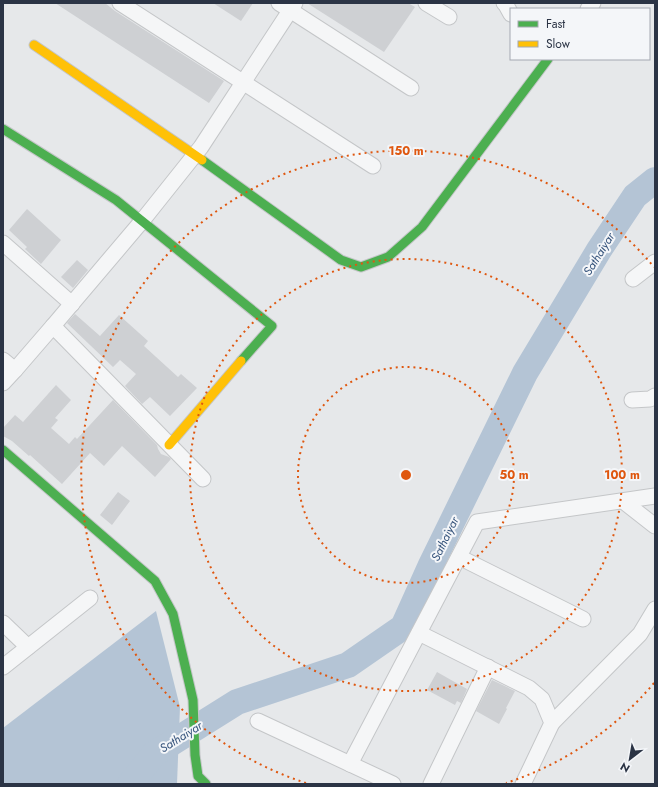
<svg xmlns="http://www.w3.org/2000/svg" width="658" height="787" font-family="Jost,sans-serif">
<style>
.water{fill:#b4c4d5}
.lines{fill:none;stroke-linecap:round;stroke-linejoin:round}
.river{stroke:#b4c4d5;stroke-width:26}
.building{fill:#ced0d3}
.street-casing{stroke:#c4c6c8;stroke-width:17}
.fast-casing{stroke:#c4c6c8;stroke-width:11}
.slow-casing{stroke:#c4c6c8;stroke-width:11}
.street{stroke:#f5f6f7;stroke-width:15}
.fast{stroke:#4caf50;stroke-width:9}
.slow{stroke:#ffc107;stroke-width:9}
.ring{fill:none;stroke:#df570f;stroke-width:2;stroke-dasharray:2 4}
.labels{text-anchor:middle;stroke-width:4;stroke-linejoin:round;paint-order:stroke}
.water-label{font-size:12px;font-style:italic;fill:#34527a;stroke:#f4f6f9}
.centre{fill:#df570f;stroke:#f4f6f9;stroke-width:2}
.ring-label{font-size:12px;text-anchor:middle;font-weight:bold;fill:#df570f;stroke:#f4f6f9;stroke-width:4;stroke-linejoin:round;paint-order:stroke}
</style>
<rect width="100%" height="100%" fill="#e6e8ea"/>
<path class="water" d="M156 611 180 707 177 784H3V728Z"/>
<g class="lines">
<path class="river" d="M130 784 154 754 237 702 348 665 403 627 430 567 525 373 599 250 635 196 655 180"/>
</g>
<g class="building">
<path d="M55 3H105L115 11 224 81 209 103Z"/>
<path d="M213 3H253L241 21Z"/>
<path d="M307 3H408L415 7 384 52Z"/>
<path d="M27 209 61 240 41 264 25 249 27 247 9 230Z"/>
<path d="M77 260 88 270 73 288 61 277Z"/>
<path d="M75 314 100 336 119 315 148 341 144 346 178 377 181 374 197 388 170 416 150 397 142 404 125 386 136 374 120 360 113 367 67 323Z"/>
<path d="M56 385 71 400 55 418 58 420 51 428 69 444 75 437 77 439 113 400 157 445 158 449 161 454 169 457 171 459 155 477 122 446 104 466 90 453 62 484 30 455 29 456 12 441 3 436V428L15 415 23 422Z"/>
<path d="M118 492 130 501 112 525 100 515Z"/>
<path d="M437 672 467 689 461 703 457 701 455 705 427 690Z"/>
<path d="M492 680 515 691 506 708 507 709 499 724 476 711Z"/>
</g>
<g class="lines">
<defs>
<g id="street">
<path d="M120 3 373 166"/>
<path d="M279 3 411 88"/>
<path d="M426 3 449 17"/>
<path d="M504 3 506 5 511 14"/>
<path d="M588 9 593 3"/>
<path d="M3 243 72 304"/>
<path d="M633 279 655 262"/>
<path d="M53 326 142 221 201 147 295 3"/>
<path d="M3 360 15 370 53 326 203 479"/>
<path d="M3 383 15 370"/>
<path d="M632 400 650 399 655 396"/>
<path d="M623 501 655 526"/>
<path d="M459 557 583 619"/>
<path d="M3 623 28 647"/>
<path d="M419 633 529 688 542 699 552 723 523 784"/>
<path d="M3 667 90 598"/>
<path d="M258 721 393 784"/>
<path d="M552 723 640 634 655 609"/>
<path d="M350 764 477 522 655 496"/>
<path d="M431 784 488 667"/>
</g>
<g id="fast">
<path d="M3 129 116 200 272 326 241 361"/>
<path d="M202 160 341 260 361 267 388 257 422 227 548 59"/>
<path d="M3 450 155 581 173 614 193 700 195 755 198 776 206 784"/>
</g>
<g id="slow">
<path d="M34 45 202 160"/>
<path d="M169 445 241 361"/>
</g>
</defs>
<use href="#street" class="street-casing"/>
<use href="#fast" class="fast-casing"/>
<use href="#slow" class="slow-casing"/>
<use href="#street" class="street"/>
<use href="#fast" class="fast"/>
<use href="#slow" class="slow"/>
</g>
<g class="ring">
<circle cx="406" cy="475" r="108"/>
<circle cx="406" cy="475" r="216"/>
<path d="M654 683A324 324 0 0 1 506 783M306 783A324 324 0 1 1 654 267"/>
</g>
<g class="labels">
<g class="water-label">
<text transform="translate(599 254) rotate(-58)" y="4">Sathaiyar</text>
<text transform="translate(445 539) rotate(-64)" y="4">Sathaiyar</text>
<text transform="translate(181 737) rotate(-32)" y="4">Sathaiyar</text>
</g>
</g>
<circle cx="406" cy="475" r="6" class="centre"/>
<g class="ring-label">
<text x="406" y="155">150 m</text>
<text x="514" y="479">50 m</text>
<text x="622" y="479">100 m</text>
</g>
<rect width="658" height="787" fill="none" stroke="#2b3445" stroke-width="8"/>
<rect x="510" y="8" width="140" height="52" fill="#f4f6f9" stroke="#a4a8b1"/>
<rect x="518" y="21" width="20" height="6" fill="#4caf50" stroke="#a4a8b1"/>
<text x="546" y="28" font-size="12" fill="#2b3445">Fast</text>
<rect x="518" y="41" width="20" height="6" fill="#ffc107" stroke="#a4a8b1"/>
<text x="546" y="48" font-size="12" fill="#2b3445">Slow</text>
<g transform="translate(630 759) rotate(211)" stroke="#f4f6f9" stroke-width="3" paint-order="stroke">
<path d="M0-3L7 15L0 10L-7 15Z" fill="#2b3445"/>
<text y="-6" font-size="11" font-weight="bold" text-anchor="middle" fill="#2b3445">N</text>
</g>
</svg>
